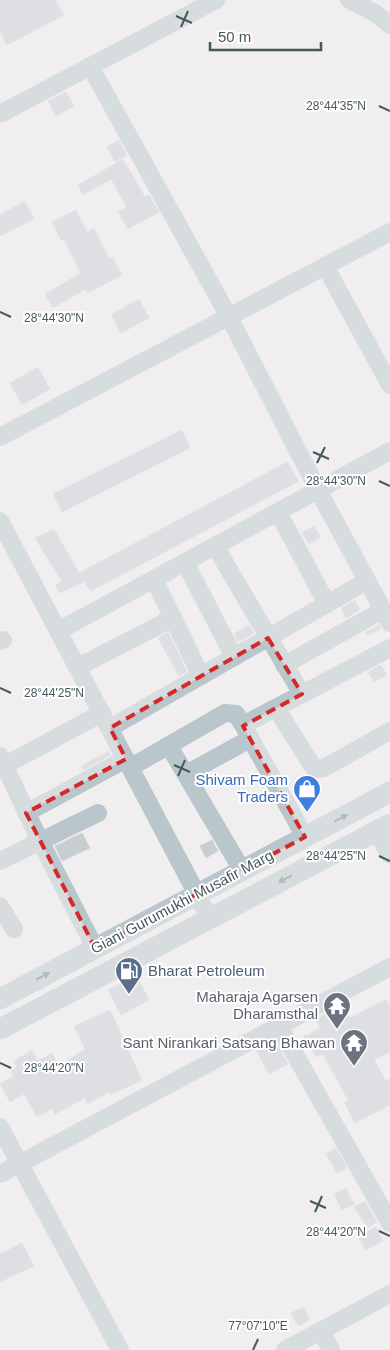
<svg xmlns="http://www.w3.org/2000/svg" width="390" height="1350" font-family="Arial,sans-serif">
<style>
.building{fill:#c8cdd2;stroke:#d2d6db}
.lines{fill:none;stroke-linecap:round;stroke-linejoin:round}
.minor{stroke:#b9c7cd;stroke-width:18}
.tertiary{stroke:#b9c7cd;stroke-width:21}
.oneway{fill:#68797f}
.marked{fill:none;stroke:#d62828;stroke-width:4;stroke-dasharray:10 6;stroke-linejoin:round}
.ticks{fill:none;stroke:#46575d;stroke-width:2}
.labels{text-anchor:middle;stroke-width:4;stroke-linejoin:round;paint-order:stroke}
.shop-label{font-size:15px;fill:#366cbe;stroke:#fff;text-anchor:end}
.street-label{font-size:15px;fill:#46575d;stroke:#fff}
.service-label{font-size:15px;fill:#4e5e75;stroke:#fff;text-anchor:start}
.worship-label{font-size:15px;fill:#5b616d;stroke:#fff;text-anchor:end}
.ticks-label{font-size:12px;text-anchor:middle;fill:#46575d;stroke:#fff;stroke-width:4;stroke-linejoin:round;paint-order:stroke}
</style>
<rect width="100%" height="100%" fill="#f1eeef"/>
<g class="building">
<path d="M0 0H55L64 15 7 45 0 32Z"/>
<path d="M66 92 74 106 56 116 48 101Z"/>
<path d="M119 140 127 155 115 162 107 147Z"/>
<path d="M123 159 145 197 149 195 159 212 128 229 118 212 127 207 111 179 83 195 78 185Z"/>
<path d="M25 201 34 219 0 236V215Z"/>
<path d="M76 210 87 232 94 228 109 258 112 257 122 275 88 293 86 289 53 308 45 294 81 273 64 239 61 240 52 222Z"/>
<path d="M139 299 149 318 121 333 111 315Z"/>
<path d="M38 367 50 389 22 405 10 383Z"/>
<path d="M182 430 190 448 62 512 53 494Z"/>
<path d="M287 462 299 481 91 591 84 582 59 593 55 585 62 582 35 538 54 529 79 573Z"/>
<path d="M314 526 321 537 309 544 302 533Z"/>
<path d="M355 600 360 610 346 618 341 608Z"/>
<path d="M249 625 254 633 238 642 234 634Z"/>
<path d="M379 625 381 629 368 635 366 632Z"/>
<path d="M168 632 187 672 179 676 158 638Z"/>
<path d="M381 665 387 675 374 682 368 672Z"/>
<path d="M109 751 111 755 84 770 81 766Z"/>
<path d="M82 833 90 848 62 861 55 846Z"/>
<path d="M212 840 218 851 206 858 200 846Z"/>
<path d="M137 976 149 1000 121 1015 108 990Z"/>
<path d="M386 999 390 1007V1052L374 1060 386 1081 390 1079V1105L355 1123 344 1102 348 1100 323 1054 316 1057 303 1035H308L320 1028 316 1019 343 1005 350 1018Z"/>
<path d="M110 1010 142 1080 110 1095 109 1092 88 1104 85 1098 55 1114 52 1109 37 1117 24 1094 10 1102 0 1084 14 1076 11 1071 17 1067 14 1061 32 1050 38 1061 52 1053 59 1066 85 1049 74 1026Z"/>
<path d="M275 1040 288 1064 269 1074 256 1050Z"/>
<path d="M336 1148 347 1168 337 1173 326 1154Z"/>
<path d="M346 1188 354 1204 342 1210 334 1194Z"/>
<path d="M365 1201 377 1222 367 1228 354 1207Z"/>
<path d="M376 1227 383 1241 365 1250 358 1236Z"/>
<path d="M22 1243 34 1266 0 1282V1254Z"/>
<path d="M304 1307 310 1320 298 1326 291 1313Z"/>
</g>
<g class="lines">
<g class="minor">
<path d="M349 0 375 13 390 25"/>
<path d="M90 66 229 317 318 490 390 623"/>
<path d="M0 114 216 0"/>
<path d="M325 266 390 385"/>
<path d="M0 437 390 232"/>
<path d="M278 512 327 604"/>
<path d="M0 521 210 919"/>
<path d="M215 546 302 694"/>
<path d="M185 562 234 657"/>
<path d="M154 579 201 676"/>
<path d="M58 631 390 451"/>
<path d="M0 641 3 640"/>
<path d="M284 665 383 610"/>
<path d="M78 667 173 618"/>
<path d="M276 708 313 767 317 769 324 768 390 731"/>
<path d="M110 728 367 581"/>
<path d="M169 746 242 870"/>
<path d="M0 756 40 841 95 948"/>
<path d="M131 767 225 713 236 714 243 725"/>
<path d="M0 768 102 713"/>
<path d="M186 774 250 739"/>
<path d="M26 813 126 759"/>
<path d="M305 837 243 725 390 648"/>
<path d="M0 861 98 813"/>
<path d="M0 906 14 929"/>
<path d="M279 1026 390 1223"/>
<path d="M0 1127 120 1350"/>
<path d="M0 1174 390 967"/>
<path d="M321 1331 331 1350"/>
<path d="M285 1350 390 1294"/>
</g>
<g class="tertiary">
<path d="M378 830 390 853"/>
<path d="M0 999 390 792"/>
<path d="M0 1029 390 824"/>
</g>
</g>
<defs><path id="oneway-solid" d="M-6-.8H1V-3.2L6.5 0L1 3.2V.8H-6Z" transform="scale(1.25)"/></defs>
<g class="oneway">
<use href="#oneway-solid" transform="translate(341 818) rotate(-28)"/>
<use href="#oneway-solid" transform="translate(285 879) rotate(152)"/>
<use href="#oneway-solid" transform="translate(43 976) rotate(-28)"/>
</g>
<path d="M0 0H390V1350H0ZM268 638 302 694 243 726 305 837 95 948 26 813 126 759 110 728Z" fill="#f1eeef" fill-opacity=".55" fill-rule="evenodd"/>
<path class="marked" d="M268 638 302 694 243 726 305 837 95 948 26 813 126 759 110 728Z"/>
<path class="ticks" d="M176 16 192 23M181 27 188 11M379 106 390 111M0 312 11 317M313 452 329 459M317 463 325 447M379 481 390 486M0 688 11 693M174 765 190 772M178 776 185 760M379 856 390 861M0 1063 11 1068M310 1201 326 1208M315 1212 322 1196M379 1231 390 1236M253 1350 258 1339"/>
<defs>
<symbol id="shop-pin" viewBox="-11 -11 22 30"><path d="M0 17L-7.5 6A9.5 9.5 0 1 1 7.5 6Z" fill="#3f7fe0" stroke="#fff"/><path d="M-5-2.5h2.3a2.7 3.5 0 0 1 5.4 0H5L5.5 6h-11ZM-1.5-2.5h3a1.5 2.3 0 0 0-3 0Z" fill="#fff"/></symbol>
<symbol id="fuel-pin" viewBox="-11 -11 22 30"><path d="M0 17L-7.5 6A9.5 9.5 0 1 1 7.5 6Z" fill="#5c6f8a" stroke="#fff"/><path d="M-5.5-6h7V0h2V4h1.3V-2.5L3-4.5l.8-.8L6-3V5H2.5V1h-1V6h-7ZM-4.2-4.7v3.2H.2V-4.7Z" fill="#fff"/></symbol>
<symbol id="temple-pin" viewBox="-11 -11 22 30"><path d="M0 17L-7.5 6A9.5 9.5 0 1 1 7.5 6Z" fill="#6b7280" stroke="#fff"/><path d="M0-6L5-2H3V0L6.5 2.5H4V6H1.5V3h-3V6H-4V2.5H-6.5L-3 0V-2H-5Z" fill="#fff"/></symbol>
</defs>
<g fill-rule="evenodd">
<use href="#shop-pin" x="291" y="773" width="32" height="43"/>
<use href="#fuel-pin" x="113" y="955" width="32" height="43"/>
<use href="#temple-pin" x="321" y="990" width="32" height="43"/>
<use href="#temple-pin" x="338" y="1027" width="32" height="43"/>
</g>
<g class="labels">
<g class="shop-label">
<text x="288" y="785">Shivam Foam<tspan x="288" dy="17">Traders</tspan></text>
</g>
<g class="street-label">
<text transform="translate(182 902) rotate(-28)" y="5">Giani Gurumukhi Musafir Marg</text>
</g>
<g class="service-label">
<text x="148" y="976">Bharat Petroleum</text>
</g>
<g class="worship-label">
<text x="318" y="1002">Maharaja Agarsen<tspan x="318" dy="17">Dharamsthal</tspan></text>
<text x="335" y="1048">Sant Nirankari Satsang Bhawan</text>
</g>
</g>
<g class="ticks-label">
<text x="336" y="110">28°44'35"N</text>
<text x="54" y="322">28°44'30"N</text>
<text x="336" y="485">28°44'30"N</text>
<text x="54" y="697">28°44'25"N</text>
<text x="336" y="860">28°44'25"N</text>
<text x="54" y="1072">28°44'20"N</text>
<text x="336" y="1236">28°44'20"N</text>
<text x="258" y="1330">77°07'10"E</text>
</g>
<path d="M210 42v8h111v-8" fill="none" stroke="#46575d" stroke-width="2.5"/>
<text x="218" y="42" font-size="15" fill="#46575d" stroke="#ffffff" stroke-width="4" paint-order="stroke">50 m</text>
</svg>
